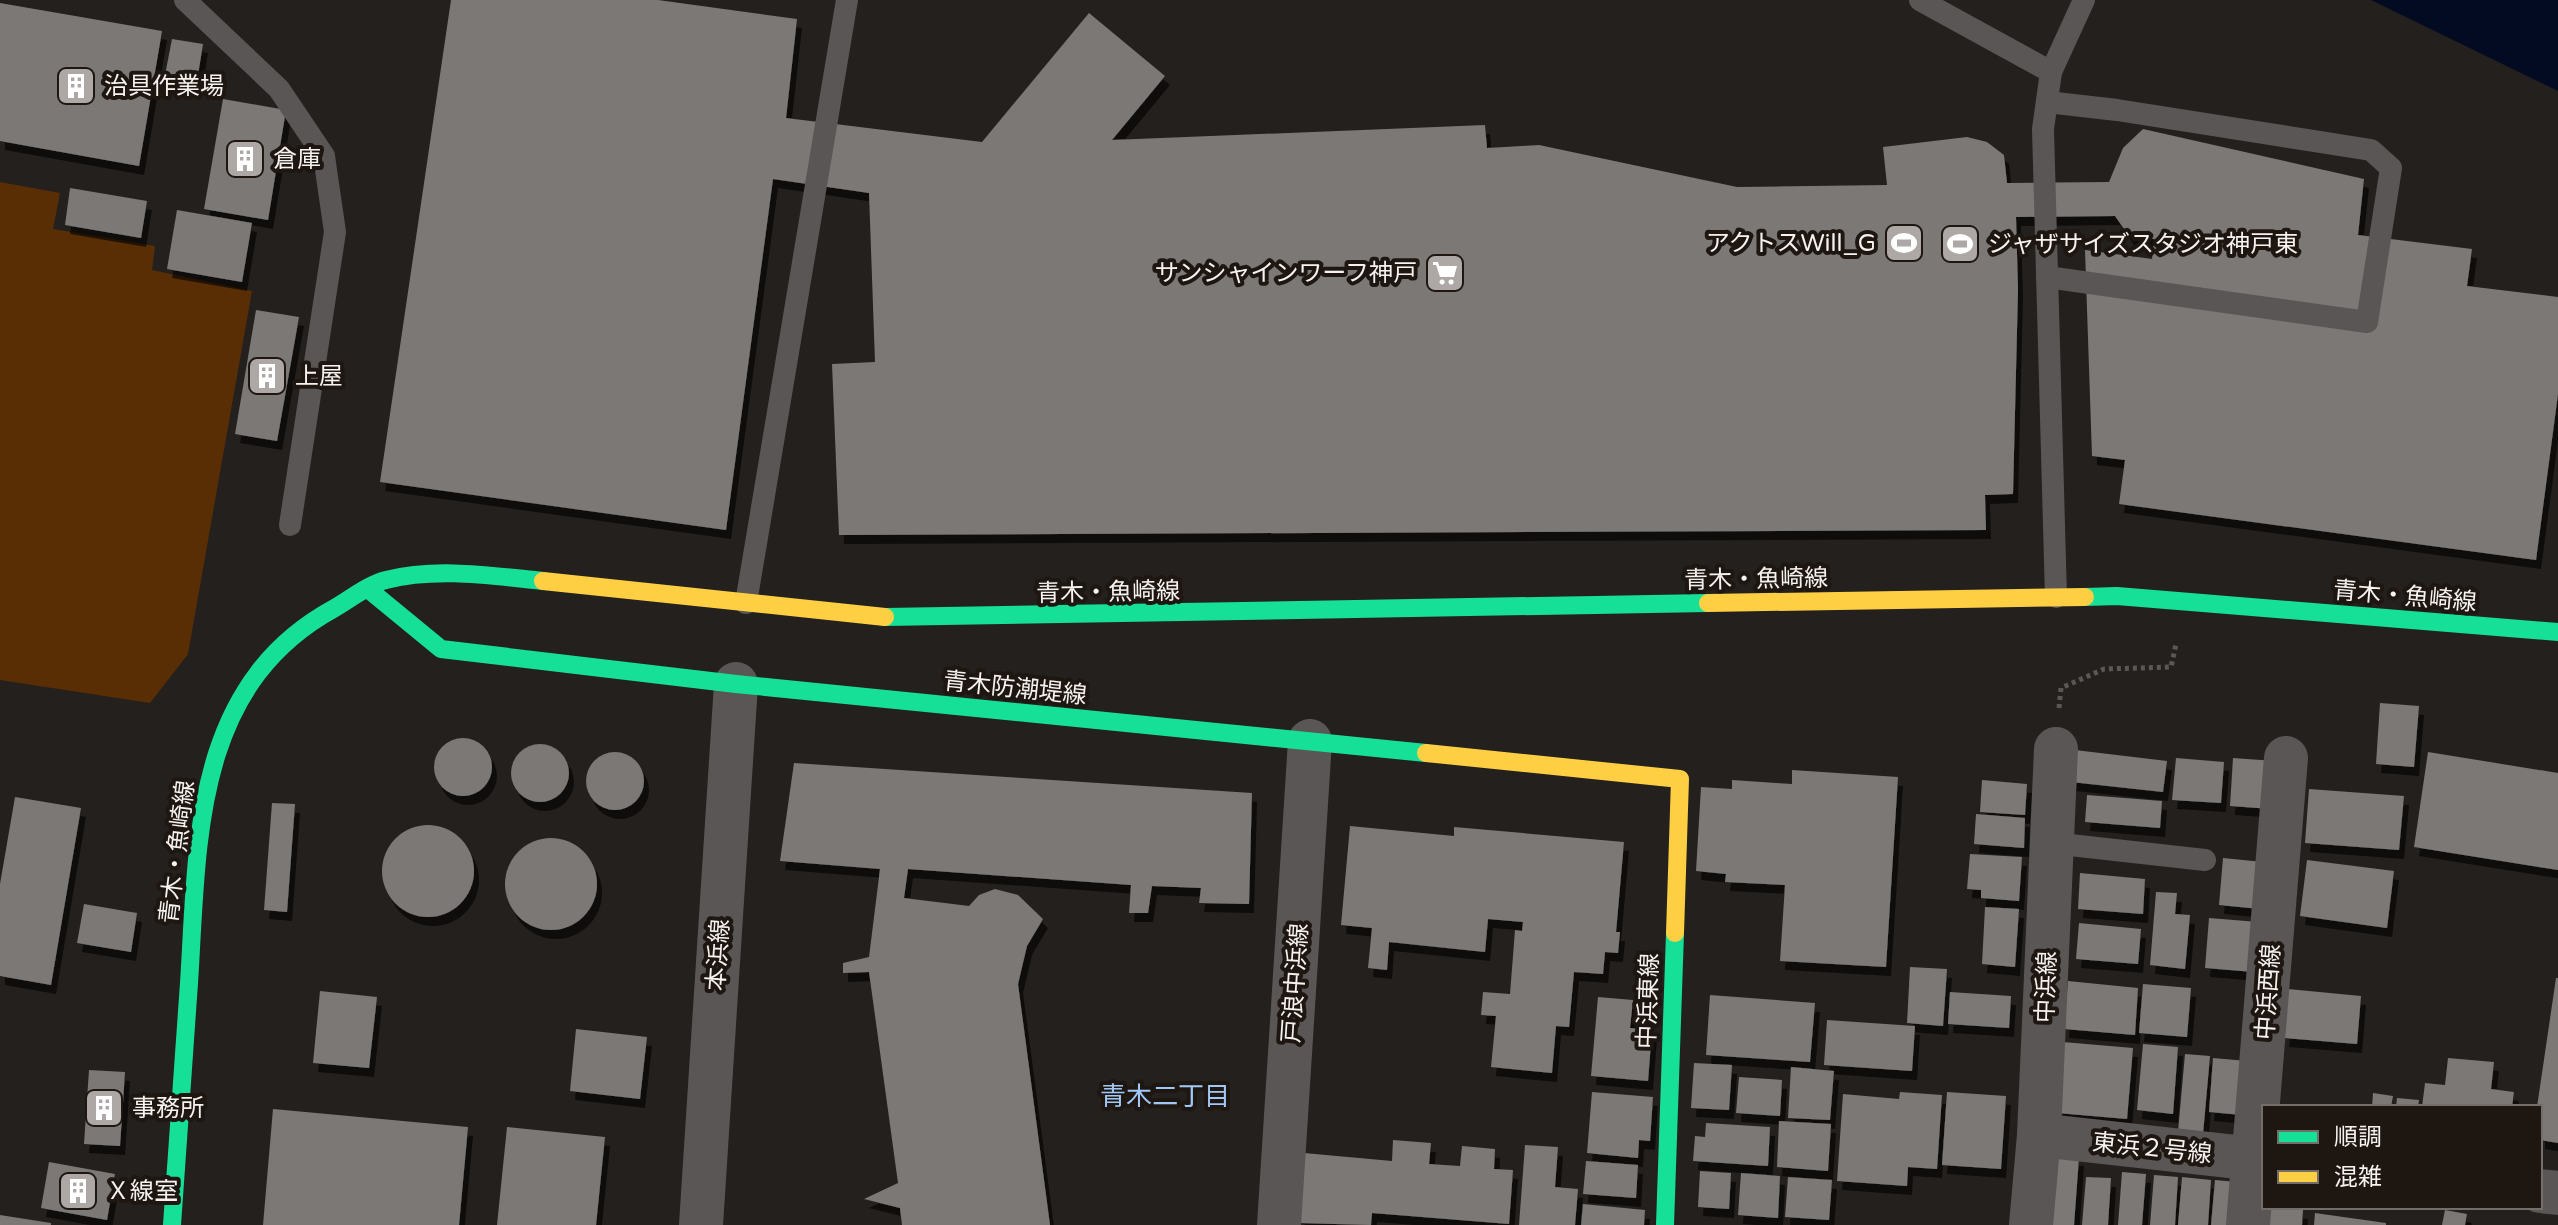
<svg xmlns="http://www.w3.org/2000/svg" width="2558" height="1225" font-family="'Varela Round','Noto Sans JP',sans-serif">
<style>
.green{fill:#5a2e05}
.water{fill:#030b22}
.building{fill:#7b7876;filter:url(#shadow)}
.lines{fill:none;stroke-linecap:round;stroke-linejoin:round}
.path{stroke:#5a5755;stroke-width:5;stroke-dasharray:4 4;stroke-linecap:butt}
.lane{stroke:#5a5655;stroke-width:22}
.street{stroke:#5a5655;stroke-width:44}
.fast{stroke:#16e098;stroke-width:18}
.slow{stroke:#ffcf43;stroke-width:18}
.labels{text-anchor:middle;stroke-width:8;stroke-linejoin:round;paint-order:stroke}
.poi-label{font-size:24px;fill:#f7f2ef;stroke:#1d1611;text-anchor:start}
.street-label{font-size:24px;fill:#f7f2ef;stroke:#1d1611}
.neighbourhood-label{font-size:26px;fill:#a0c7f7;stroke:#1d1611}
</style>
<defs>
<filter id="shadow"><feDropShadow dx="5" dy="9" stdDeviation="0" flood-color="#0009"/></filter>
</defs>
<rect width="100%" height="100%" fill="#23201d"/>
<path class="green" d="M0 182 60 193 53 229 155 246 152 270 252 291 188 654 150 703 0 680Z"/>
<path class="water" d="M2371 0H2558V91Z"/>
<g class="building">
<path d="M451 0H658L797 19 786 118 982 142 1089 13 1165 76 1112 140 1485 125 1487 148 1539 145 1737 187 1887 185 1883 147 1967 137 1987 142 2004 155 2007 183 2109 182 2123 148 2143 129 2364 179 2358 235 2472 249 2467 286 2558 297V394L2536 560 2119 504 2125 460 2092 456 2085 250 2152 259 2154 239 2129 236 2115 216 2016 217 2018 289 2013 494 1985 495 1986 530 839 535 832 364 875 362 869 193 773 179 726 530 380 482Z"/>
<path d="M0 3 162 31 139 166 0 141Z"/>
<path d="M172 39 203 44 197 81 165 75Z"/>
<path d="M223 99 286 110 268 220 204 209Z"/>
<path d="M70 188 147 201 141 238 65 225Z"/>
<path d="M177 210 252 223 242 282 167 269Z"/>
<path d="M256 310 299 317 277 441 235 434Z"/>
<path d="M2380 703 2419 706 2414 767 2376 764Z"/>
<circle cx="463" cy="767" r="29"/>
<circle cx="540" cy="773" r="29"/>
<path d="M2075 750 2167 761 2163 792 2071 782Z"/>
<path d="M2428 752 2558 773V870L2414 847Z"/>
<circle cx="615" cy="781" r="29"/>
<path d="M2176 758 2224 762 2221 803 2172 800Z"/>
<path d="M2233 758 2275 761 2271 809 2230 806Z"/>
<path d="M794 763 1252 793 1249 904 1199 903 1201 888 1152 886 1148 913H1129L1131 885 908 869 904 898 969 906 979 895 995 889 1018 895 1043 919 1027 946 1018 984 1050 1225H902L900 1208 864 1199 898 1183 869 972 843 973V963L869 957 880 869 780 861Z"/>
<path d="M1792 770 1898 777 1886 967 1780 961 1785 885 1725 882 1726 874 1696 871 1701 787 1732 789V780L1792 784Z"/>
<path d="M1982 780 2027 784 2025 815 1980 812Z"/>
<path d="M2309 789 2404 796 2399 850 2305 843Z"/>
<path d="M2087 795 2162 801 2160 828 2085 822Z"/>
<path d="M15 797 81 808 51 985 0 976V884Z"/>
<path d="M272 803 295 804 287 912 264 910Z"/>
<path d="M1976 814 2025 818 2024 848 1974 844Z"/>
<circle cx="428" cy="871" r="46"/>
<path d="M1350 826 1454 836V827L1624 842 1616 932H1620L1618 953 1605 952 1603 974 1574 972 1569 1027 1556 1026 1552 1073 1491 1067 1496 1016 1481 1015 1483 992 1510 994 1515 930 1522 931 1523 922 1488 919 1485 952 1389 942 1387 970 1368 968 1372 928 1341 925Z"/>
<circle cx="551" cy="884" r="46"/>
<path d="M1970 854 2022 857 2019 901 1981 898V890L1967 889Z"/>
<path d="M2223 858 2263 862 2260 909 2219 905Z"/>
<path d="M2307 860 2394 871 2387 928 2300 916Z"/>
<path d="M2080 873 2145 879 2143 914 2078 909Z"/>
<path d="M2156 892 2177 893 2175 914 2190 915 2185 969 2150 965Z"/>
<path d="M84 904 137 913 131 952 77 943Z"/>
<path d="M1985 907 2019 909 2015 967 1982 964Z"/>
<path d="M2209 918 2258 922 2254 972 2205 968Z"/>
<path d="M2079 923 2141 929 2138 964 2076 959Z"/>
<path d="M1910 967 1947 969 1943 1026 1907 1023Z"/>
<path d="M2556 978H2558V1143L2540 1140V1107H2537Z"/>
<path d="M2068 981 2138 988 2135 1035 2064 1029Z"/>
<path d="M2143 984 2191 988 2187 1037 2139 1033Z"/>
<path d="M2288 989 2361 996 2357 1044 2284 1038Z"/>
<path d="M320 991 377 997 369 1068 313 1063Z"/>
<path d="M1950 992 2011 996 2009 1028 1948 1024Z"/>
<path d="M1710 995 1815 1003 1810 1062 1706 1055Z"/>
<path d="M1598 997 1633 1000 1630 1028 1652 1030 1648 1081 1591 1076Z"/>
<path d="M1827 1020 1915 1026 1912 1071 1824 1065Z"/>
<path d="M576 1029 647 1037 640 1099 570 1091Z"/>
<path d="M2063 1042 2133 1048 2127 1119 2057 1113Z"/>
<path d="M2143 1044 2178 1047 2173 1114 2137 1110Z"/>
<path d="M2185 1054 2210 1056 2203 1134 2178 1132Z"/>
<path d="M2213 1058 2247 1061 2242 1115 2209 1112Z"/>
<path d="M2448 1058 2494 1062 2491 1089 2514 1092 2512 1107H2422L2425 1083 2445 1085Z"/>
<path d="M1694 1063 1732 1065 1729 1110 1691 1108Z"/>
<path d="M1791 1067 1834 1071 1830 1120 1788 1118Z"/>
<path d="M89 1070 125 1072 120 1146 84 1144Z"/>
<path d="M1739 1077 1782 1080 1780 1116 1736 1113Z"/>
<path d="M1592 1092 1653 1097 1650 1141 1639 1140 1638 1158 1587 1153Z"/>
<path d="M1900 1092 1942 1095 1937 1169 1908 1167 1907 1186 1837 1181 1843 1094 1899 1099Z"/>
<path d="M1947 1092 2006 1096 2001 1169 1942 1165Z"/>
<path d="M2373 1093 2393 1096 2391 1107H2372Z"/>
<path d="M2397 1098 2419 1100 2418 1107H2396Z"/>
<path d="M273 1109 468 1127 459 1225H263Z"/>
<path d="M1779 1121 1831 1124 1828 1171 1777 1167Z"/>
<path d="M1706 1123 1770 1127 1768 1166 1693 1161 1695 1136 1705 1137Z"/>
<path d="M507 1127 605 1137 596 1225H497Z"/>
<path d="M1393 1140 1431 1143 1429 1164 1460 1166 1462 1146 1495 1149 1494 1169 1513 1170 1509 1224 1372 1213 1371 1225 1299 1223 1304 1153 1392 1161Z"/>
<path d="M1525 1145 1558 1147 1555 1187 1578 1189 1575 1225H1519Z"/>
<path d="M2053 1155 2079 1157 2074 1225H2047Z"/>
<path d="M1586 1161 1638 1165 1636 1198 1583 1194Z"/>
<path d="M49 1162 115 1174 107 1220 41 1208Z"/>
<path d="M1700 1171 1731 1173 1729 1209 1698 1207Z"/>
<path d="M2122 1172 2146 1174 2142 1225H2118Z"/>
<path d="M1741 1173 1780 1176 1778 1218 1738 1215Z"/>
<path d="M2154 1175 2178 1177 2175 1225H2150Z"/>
<path d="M1788 1177 1832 1180 1829 1220 1785 1217Z"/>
<path d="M2086 1177 2111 1178 2108 1225H2082Z"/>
<path d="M2182 1177 2211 1180 2208 1225H2178Z"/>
<path d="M2215 1180 2237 1182 2234 1225H2211Z"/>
<path d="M1583 1204 1645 1210 1644 1225H1581Z"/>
<path d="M2265 1207 2303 1210 2302 1225H2262Z"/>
<path d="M2445 1210 2467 1214 2465 1225H2442Z"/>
<path d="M2315 1213 2386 1223V1225H2314Z"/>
<path d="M0 1215 51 1223V1225H0Z"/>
</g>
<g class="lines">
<path class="path" d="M2059 708 2061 688 2104 669 2171 667 2176 644"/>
<g class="lane">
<path d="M185 0 279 89 324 156 335 232 290 525"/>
<path d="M1920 0 2051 72"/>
<path d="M2047 102 2117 110 2371 150 2391 168 2367 322 2047 277"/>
<path d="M2056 597 2043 129 2051 72 2084 0"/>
<path d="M746 603 847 0"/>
<path d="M2052 843 2205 860"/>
</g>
<g class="street">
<path d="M2039 1135 2264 1160"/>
<path d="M2540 1191 2558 1193"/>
<path d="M701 1225 736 684"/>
<path d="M1279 1225 1310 741"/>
<path d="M2031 1225 2039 1135 2056 749"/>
<path d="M2248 1225 2286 758"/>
</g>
<g class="fast">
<path d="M368 589 441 649 736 684 1426 753"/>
<path d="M2085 597 2117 596 2558 632"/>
<path d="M885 617 1708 603"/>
<path d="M172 1225C178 1144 183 1064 189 983 198 843 192 687 333 609 349 600 369 584 386 580 437 567 493 576 543 581"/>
<path d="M1665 1225 1675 933"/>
</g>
<g class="slow">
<path d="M543 581 885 617"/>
<path d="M1708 603 2085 597"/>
<path d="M1426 753 1680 779 1675 933"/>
</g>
</g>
<defs>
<symbol id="building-square" viewBox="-11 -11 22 22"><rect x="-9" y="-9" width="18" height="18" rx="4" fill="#ada8a6" stroke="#1d1611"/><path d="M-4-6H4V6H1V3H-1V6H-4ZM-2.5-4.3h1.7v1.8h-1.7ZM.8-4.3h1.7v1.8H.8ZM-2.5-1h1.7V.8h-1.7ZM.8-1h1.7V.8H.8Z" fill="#fff"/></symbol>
<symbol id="stadium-square" viewBox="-11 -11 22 22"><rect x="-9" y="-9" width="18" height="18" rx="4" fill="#ada8a6" stroke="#1d1611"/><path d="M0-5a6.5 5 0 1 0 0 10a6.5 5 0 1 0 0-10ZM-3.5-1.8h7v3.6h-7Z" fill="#fff"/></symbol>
<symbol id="supermarket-square" viewBox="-11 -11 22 22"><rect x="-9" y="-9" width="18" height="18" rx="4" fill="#ada8a6" stroke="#1d1611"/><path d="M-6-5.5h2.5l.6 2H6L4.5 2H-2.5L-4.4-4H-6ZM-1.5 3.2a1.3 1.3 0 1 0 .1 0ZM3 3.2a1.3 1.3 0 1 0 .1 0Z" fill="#fff"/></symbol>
</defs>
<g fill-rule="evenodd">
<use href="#building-square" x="54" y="64" width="44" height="44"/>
<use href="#building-square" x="223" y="137" width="44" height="44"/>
<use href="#stadium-square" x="1882" y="221" width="44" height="44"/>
<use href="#stadium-square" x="1938" y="222" width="44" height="44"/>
<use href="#supermarket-square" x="1423" y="251" width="44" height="44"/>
<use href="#building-square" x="245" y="354" width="44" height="44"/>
<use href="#building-square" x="82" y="1086" width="44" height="44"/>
<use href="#building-square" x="56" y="1169" width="44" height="44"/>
</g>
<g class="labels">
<g class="poi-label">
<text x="104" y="94">治具作業場</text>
<text x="273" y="167">倉庫</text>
<text x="1876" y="251" text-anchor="end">アクトスWill_G</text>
<text x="1988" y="252">ジャザサイズスタジオ神戸東</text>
<text x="1417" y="281" text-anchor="end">サンシャインワーフ神戸</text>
<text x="295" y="384">上屋</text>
<text x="132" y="1116">事務所</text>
<text x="106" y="1199">Ｘ線室</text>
</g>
<g class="street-label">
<text transform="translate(1756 579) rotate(-1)" y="8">青木・魚崎線</text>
<text transform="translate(1108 592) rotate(-1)" y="8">青木・魚崎線</text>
<text transform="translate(2405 596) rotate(5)" y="8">青木・魚崎線</text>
<text transform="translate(1015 688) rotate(6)" y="8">青木防潮堤線</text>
<text transform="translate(177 852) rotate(-83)" y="8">青木・魚崎線</text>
<text transform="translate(718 955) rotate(-86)" y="8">本浜線</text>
<text transform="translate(1295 983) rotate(-86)" y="8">戸浪中浜線</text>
<text transform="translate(2046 987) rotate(-88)" y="8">中浜線</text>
<text transform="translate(2268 992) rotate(-86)" y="8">中浜西線</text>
<text transform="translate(1648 1001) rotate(-88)" y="8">中浜東線</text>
<text transform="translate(2152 1148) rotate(6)" y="8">東浜２号線</text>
</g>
<g class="neighbourhood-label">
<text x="1165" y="1105">青木二丁目</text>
</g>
</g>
<rect x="2262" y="1105" width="280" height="104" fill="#1d1611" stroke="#746e6a" stroke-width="2"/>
<rect x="2278" y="1131" width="40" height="12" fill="#16e098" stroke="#746e6a" stroke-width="2"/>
<text x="2334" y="1145" font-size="24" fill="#f7f2ef">順調</text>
<rect x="2278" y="1171" width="40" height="12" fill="#ffcf43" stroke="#746e6a" stroke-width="2"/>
<text x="2334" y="1185" font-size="24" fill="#f7f2ef">混雑</text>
</svg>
